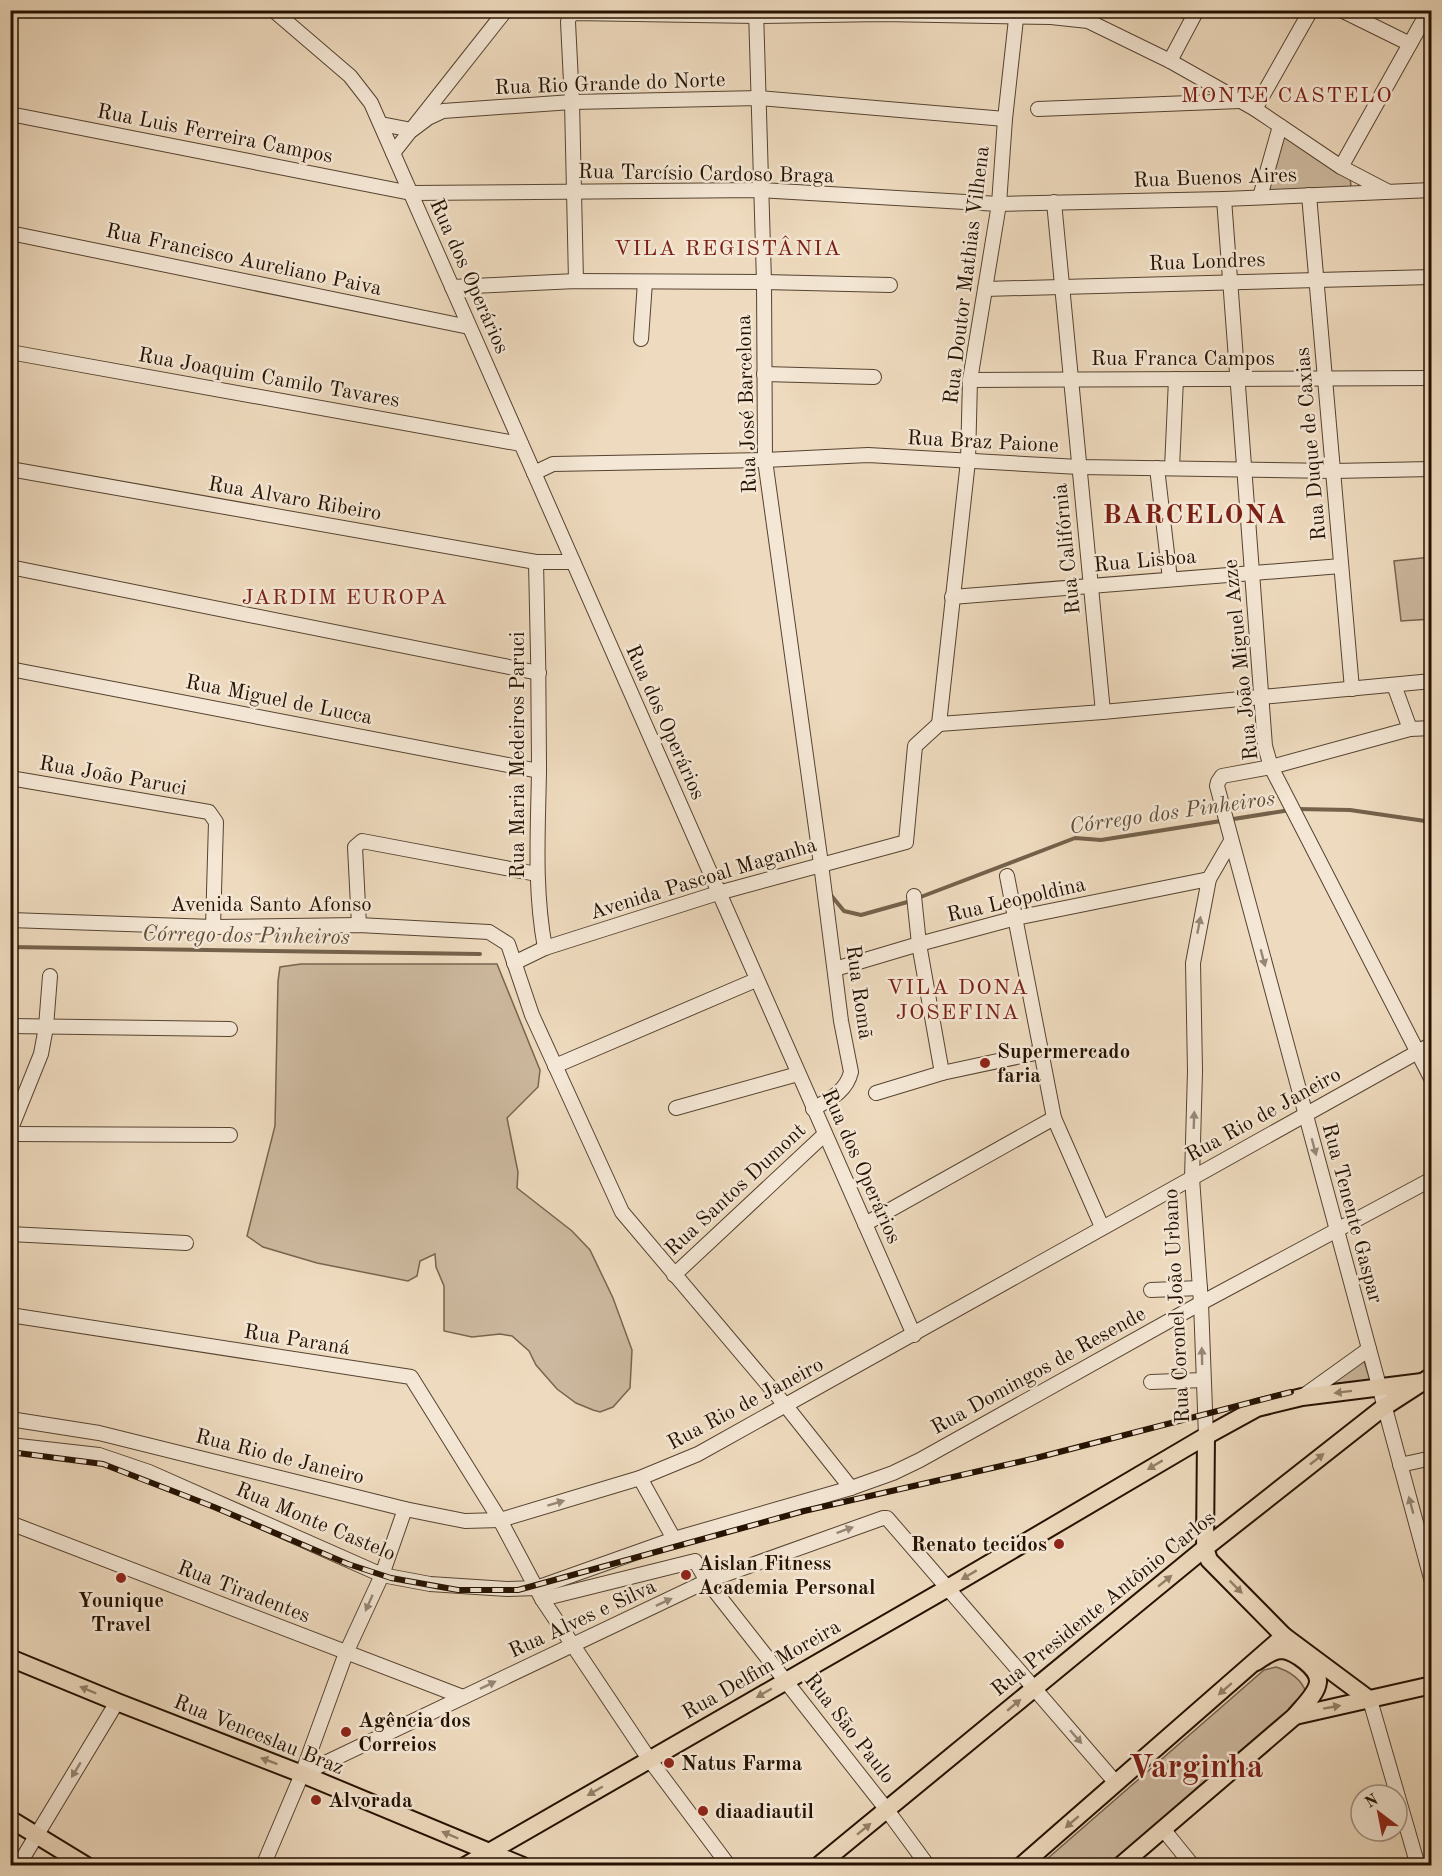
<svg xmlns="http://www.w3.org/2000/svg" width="1442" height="1876" font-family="'Old Standard TT',serif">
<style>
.green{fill:#ccb89e;stroke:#78644f;stroke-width:1.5}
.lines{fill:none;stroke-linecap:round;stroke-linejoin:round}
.stream{stroke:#74614b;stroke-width:4}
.minor-casing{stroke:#564330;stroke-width:16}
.major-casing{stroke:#241100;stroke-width:20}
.minor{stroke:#f4e7d5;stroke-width:14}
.major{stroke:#eedabe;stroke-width:16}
.rail-casing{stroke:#241100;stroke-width:6}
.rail{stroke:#f4e7d5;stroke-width:4;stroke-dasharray:11;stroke-linecap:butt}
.oneway{fill:#968775}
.oneway2{fill:#938068}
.poi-dot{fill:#8f2418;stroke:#f4e7d5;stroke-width:2}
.labels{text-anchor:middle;stroke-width:5;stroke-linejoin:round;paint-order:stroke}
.street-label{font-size:21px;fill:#241100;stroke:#f4e7d5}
.poi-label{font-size:21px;font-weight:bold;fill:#241100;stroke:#f4e7d5;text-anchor:start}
.neighbourhood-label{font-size:22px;letter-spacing:1.5px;fill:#7a1f14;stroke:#f4e7d5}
.water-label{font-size:22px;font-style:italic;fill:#604d38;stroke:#f4e7d5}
.district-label{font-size:27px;font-weight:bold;letter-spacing:1.5px;fill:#7a1f14;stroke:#f4e7d5}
.town-label{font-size:33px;font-weight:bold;fill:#7a1f14;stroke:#f4e7d5}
</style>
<rect width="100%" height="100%" fill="#eedabe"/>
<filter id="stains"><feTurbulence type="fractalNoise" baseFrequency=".00333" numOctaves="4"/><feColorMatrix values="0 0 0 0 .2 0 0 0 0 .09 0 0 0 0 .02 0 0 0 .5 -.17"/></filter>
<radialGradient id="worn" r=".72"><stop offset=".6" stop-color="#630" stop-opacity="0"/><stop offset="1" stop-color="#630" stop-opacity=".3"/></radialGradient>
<g class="green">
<path d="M1280 133 1350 178 1351 186 1348 189 1265 190Z"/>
<path d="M1431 557V619L1401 621 1394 561Z"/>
<path d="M301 964H497L540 1070 538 1087 507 1118 518 1172 517 1188 572 1231 590 1250 613 1298 632 1350 630 1388 613 1407 600 1412 593 1410 576 1403 557 1389 536 1365 529 1351 512 1336 500 1334 472 1337 444 1331V1286L436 1267 435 1254 420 1261 417 1276 408 1281 317 1263 263 1247 247 1236 275 1126 278 981 280 967Z"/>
<path d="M1363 1358 1370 1380 1311 1386Z"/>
<path d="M1276 1667C1289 1671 1301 1679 1306 1692L1297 1709 1112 1865 1039 1866 1264 1670Z"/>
</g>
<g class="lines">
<g class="stream">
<path d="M1297 809 1350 810 1432 822"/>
<path d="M830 894 844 911 861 915 911 901"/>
<path d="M918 898 1075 838 1101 840 1290 810"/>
<path d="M10 947 480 954"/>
</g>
<defs>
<g id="minor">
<path d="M273 10 350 76 371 103 914 1335"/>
<path d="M756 10 764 282 765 460 821 864 841 1021 851 1072C846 1092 830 1099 813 1109"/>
<path d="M1341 10 1410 44"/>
<path d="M1170 61 1197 10"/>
<path d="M1038 109 1240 101"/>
<path d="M1255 109 1311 10"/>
<path d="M10 114 411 193 760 190 999 204 1224 199 1432 190"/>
<path d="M381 124 412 130 428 118 443 111 572 102 760 98 1005 119"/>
<path d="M393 153 506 10"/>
<path d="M1341 167 1429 10"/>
<path d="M1309 195 1352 689"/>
<path d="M1260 197 1280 126"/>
<path d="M1224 199 1265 746 1271 767 1432 1080"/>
<path d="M1054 202 1103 712"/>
<path d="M10 233 469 327"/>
<path d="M576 281 572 102 568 22 569 17 574 13 756 16 883 14 1051 17 1088 21 1170 61 1255 109 1341 167 1387 191"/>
<path d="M452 287 576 281 764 282 890 285"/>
<path d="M985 289 1432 277"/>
<path d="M641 339 645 282"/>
<path d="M10 352 521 444"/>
<path d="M764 374 874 377"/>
<path d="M970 380 1432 378"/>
<path d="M1157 468 1170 579"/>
<path d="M1172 468 1176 379"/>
<path d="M10 469 536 562H573"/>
<path d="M534 473 553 464 765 460 868 455 1079 467 1333 471 1432 469"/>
<path d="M536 562C538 632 539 702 539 771 538 831 534 889 545 948"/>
<path d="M10 567 539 673"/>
<path d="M952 597 1341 566"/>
<path d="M10 669 539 771"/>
<path d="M1394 685 1410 729"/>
<path d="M939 724 968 461 970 380 999 204 1005 119 1017 10"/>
<path d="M939 724 1103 712 1432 681"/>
<path d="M1432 728 1410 729 1271 767 1222 776 1218 782 1217 786 1432 1582"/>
<path d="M10 778 209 812 216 822 213 927"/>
<path d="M1007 876 1054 1118 1102 1227"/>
<path d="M914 896 919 944 942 1073"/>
<path d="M10 920 213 927 359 925 489 932 508 944 532 1015 622 1212 786 1406 851 1488"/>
<path d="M359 925 355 847 362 841 537 874"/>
<path d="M514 963 545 948 718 893 906 842 915 746 939 724"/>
<path d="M835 969 919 944 1016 918 1209 879"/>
<path d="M10 1026 230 1029"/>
<path d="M555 1066 756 980"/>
<path d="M876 1093 942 1073 1040 1052"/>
<path d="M676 1108 798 1074"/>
<path d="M10 1131 41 1054 46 1027 50 976"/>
<path d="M10 1134 230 1135"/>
<path d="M865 1224 1054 1118"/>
<path d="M10 1234 186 1243"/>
<path d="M674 1275 825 1134"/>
<path d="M1151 1290 1200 1288"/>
<path d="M10 1315 411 1377 500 1520 542 1599 649 1759 729 1866"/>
<path d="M1151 1382 1203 1380"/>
<path d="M1302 1397 1369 1349"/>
<path d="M10 1419 99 1433 405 1509 465 1521 500 1520 640 1478 698 1454 1432 1044"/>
<path d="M1206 1436 1201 1303 1192 1178 1195 1071 1193 963 1209 879 1231 841"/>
<path d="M10 1445 99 1455 149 1472 382 1575 430 1584 507 1589 536 1588 674 1539 851 1488 893 1473 920 1460 1201 1303 1432 1179"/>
<path d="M1400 1465 1432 1458"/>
<path d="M640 1478 674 1539"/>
<path d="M10 1523 463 1697"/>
<path d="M542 1599 695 1561 707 1581 887 1810 928 1866"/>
<path d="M1370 1700 1418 1866"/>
<path d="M302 1774 707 1581 883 1518H887L1116 1783"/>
<path d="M1163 1829 1193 1866"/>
<path d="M18 1866 117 1702"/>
<path d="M263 1866 302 1774 346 1653 382 1575 405 1509"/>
</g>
<g id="major">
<path d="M1206 1436 1205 1548 1209 1560 1284 1636 1370 1700"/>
<path d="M10 1658 117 1702 302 1774 523 1866"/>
<path d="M1295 1716 1432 1685"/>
<path d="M10 1819 87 1866"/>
<path d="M465 1866 946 1589 1206 1436 1257 1408 1302 1397 1422 1382"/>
<path d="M818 1866 1205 1548 1384 1407 1432 1376"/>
<path d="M1021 1866 1284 1636"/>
<path d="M1120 1866 1295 1716C1302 1707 1317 1694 1318 1682 1319 1668 1294 1651 1282 1650 1272 1650 1264 1657 1256 1662"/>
</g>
</defs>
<use href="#minor" class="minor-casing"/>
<use href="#major" class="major-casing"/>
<use href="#minor" class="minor"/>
<use href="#major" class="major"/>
<defs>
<path id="rail" d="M10 1452 103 1464 214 1507 348 1564 391 1578 458 1590H518L804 1511 1036 1458 1291 1392"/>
</defs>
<use href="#rail" class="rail-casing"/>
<use href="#rail" class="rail"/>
</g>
<defs><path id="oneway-solid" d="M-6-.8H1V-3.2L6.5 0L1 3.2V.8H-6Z" transform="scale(1.5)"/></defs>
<g class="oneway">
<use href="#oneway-solid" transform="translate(1199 925) rotate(-79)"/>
<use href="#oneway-solid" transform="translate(1263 958) rotate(75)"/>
<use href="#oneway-solid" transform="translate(1194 1120) rotate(-88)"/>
<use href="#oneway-solid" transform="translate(1314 1147) rotate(75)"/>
<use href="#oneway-solid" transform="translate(1202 1356) rotate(-91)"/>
<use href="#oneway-solid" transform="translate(556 1503) rotate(-17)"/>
<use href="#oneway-solid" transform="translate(1411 1505) rotate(-105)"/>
<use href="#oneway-solid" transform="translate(845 1530) rotate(-20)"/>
<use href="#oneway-solid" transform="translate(664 1602) rotate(-25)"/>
<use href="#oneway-solid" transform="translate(369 1603) rotate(114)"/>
<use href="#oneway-solid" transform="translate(488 1685) rotate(-26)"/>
<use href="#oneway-solid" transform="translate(1076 1737) rotate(49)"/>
<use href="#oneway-solid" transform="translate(76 1770) rotate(121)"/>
</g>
<g class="oneway2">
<use href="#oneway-solid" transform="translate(1343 1392) rotate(173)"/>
<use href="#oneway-solid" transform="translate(1317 1459) rotate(-38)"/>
<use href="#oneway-solid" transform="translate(1155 1465) rotate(149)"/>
<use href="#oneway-solid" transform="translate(969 1575) rotate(149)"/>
<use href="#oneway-solid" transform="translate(1165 1581) rotate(-39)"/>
<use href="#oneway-solid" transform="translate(1236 1587) rotate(45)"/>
<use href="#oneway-solid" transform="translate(1225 1689) rotate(139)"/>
<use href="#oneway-solid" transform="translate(88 1690) rotate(-157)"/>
<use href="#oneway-solid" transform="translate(764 1693) rotate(150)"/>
<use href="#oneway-solid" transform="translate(1014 1705) rotate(-40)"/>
<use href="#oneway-solid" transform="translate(1332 1707) rotate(-10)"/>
<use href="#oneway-solid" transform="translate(269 1761) rotate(-159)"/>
<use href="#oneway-solid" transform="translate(595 1791) rotate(150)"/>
<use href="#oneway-solid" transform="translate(1072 1822) rotate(139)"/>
<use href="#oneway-solid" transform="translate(864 1829) rotate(-39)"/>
<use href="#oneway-solid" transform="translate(450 1835) rotate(-157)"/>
</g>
<g class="poi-dot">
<circle cx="985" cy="1063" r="6"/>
<circle cx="1059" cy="1544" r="6"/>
<circle cx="686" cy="1575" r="6"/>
<circle cx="121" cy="1578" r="6"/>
<circle cx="346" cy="1732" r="6"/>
<circle cx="669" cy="1763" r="6"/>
<circle cx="316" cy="1800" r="6"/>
<circle cx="703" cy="1811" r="6"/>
</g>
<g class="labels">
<g class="street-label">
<text transform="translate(610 83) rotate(-2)" y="7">Rua Rio Grande do Norte</text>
<text transform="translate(215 133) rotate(11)" y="7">Rua Luis Ferreira Campos</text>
<text transform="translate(706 173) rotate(1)" y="7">Rua Tarcísio Cardoso Braga</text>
<text transform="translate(1215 177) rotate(-2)" y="7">Rua Buenos Aires</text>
<text transform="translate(244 259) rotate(12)" y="7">Rua Francisco Aureliano Paiva</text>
<text transform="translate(1207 261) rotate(-2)" y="7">Rua Londres</text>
<text transform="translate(966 275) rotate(-83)" y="7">Rua Doutor Mathias Vilhena</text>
<text transform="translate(470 276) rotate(66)" y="7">Rua dos Operários</text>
<text x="1183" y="365">Rua Franca Campos</text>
<text transform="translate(269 377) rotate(10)" y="7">Rua Joaquim Camilo Tavares</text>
<text transform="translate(746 404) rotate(-92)" y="7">Rua José Barcelona</text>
<text transform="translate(983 441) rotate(3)" y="7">Rua Braz Paione</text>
<text transform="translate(1310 444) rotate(-95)" y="7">Rua Duque de Caxias</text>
<text transform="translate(295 498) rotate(10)" y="7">Rua Alvaro Ribeiro</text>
<text transform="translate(1066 549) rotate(-96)" y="7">Rua Califórnia</text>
<text transform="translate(1145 560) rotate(-5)" y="7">Rua Lisboa</text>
<text transform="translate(1240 660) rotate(-96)" y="7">Rua João Miguel Azze</text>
<text transform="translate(279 699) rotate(11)" y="7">Rua Miguel de Lucca</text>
<text transform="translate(666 722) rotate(66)" y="7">Rua dos Operários</text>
<text transform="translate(517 755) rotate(-90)" y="7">Rua Maria Medeiros Paruci</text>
<text transform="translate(113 775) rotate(10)" y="7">Rua João Paruci</text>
<text transform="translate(703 878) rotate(-17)" y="7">Avenida Pascoal Maganha</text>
<text transform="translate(1016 899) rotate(-13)" y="7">Rua Leopoldina</text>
<text x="271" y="911">Avenida Santo Afonso</text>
<text transform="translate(860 992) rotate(82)" y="7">Rua Romã</text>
<text transform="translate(1263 1114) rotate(-29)" y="7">Rua Rio de Janeiro</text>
<text transform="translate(862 1166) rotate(66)" y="7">Rua dos Operários</text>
<text transform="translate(735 1189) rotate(-43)" y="7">Rua Santos Dumont</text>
<text transform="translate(1353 1213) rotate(75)" y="7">Rua Tenente Gaspar</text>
<text transform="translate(1176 1306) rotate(-93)" y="7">Rua Coronel João Urbano</text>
<text transform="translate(297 1339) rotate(9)" y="7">Rua Paraná</text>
<text transform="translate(1038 1370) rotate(-29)" y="7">Rua Domingos de Resende</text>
<text transform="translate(745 1403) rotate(-28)" y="7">Rua Rio de Janeiro</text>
<text transform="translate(280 1456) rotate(14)" y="7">Rua Rio de Janeiro</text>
<text transform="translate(316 1521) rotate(23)" y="7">Rua Monte Castelo</text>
<text transform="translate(244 1591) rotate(21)" y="7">Rua Tiradentes</text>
<text transform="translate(1103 1603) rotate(-39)" y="7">Rua Presidente Antônio Carlos</text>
<text transform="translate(582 1618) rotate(-25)" y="7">Rua Alves e Silva</text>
<text transform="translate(761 1669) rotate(-30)" y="7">Rua Delfim Moreira</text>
<text transform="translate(850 1728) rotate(52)" y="7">Rua São Paulo</text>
<text transform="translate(259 1734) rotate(22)" y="7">Rua Venceslau Braz</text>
</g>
<g class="poi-label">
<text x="997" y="1058">Supermercado<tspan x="997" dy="24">faria</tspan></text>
<text x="1047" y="1551" text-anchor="end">Renato tecidos</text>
<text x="698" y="1570">Aislan Fitness<tspan x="698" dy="24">Academia Personal</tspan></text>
<text x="121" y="1607" text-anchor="middle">Younique<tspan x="121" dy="24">Travel</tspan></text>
<text x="358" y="1727">Agência dos<tspan x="358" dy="24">Correios</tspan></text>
<text x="681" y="1770">Natus Farma</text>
<text x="328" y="1807">Alvorada</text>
<text x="715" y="1818">diaadiautil</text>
</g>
<g class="neighbourhood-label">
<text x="1287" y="102">MONTE CASTELO</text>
<text x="728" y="255">VILA REGISTÂNIA</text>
<text x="345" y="604">JARDIM EUROPA</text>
<text x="958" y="994">VILA DONA<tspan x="958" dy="25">JOSEFINA</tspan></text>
</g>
<g class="water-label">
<text transform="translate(1172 811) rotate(-8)" y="8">Córrego dos Pinheiros</text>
<text transform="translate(246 934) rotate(1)" y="8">Córrego dos Pinheiros</text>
</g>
<g class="district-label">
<text x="1195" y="523">BARCELONA</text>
</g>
<g class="town-label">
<text x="1196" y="1777">Varginha</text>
</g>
</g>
<rect width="1442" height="1876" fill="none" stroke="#eedabe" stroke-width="36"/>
<rect x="12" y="12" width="1418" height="1852" fill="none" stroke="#241100" stroke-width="3"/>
<rect x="18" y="18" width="1406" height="1840" fill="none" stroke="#241100" stroke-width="1.5"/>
<g transform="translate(1379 1813) rotate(328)"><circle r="28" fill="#f4e7d5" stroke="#a19180" stroke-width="1.5"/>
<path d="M0-4.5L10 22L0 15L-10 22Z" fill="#8f2418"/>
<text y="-9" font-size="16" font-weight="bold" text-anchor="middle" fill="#241100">N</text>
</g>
<rect width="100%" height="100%" filter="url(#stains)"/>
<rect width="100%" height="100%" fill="url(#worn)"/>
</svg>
